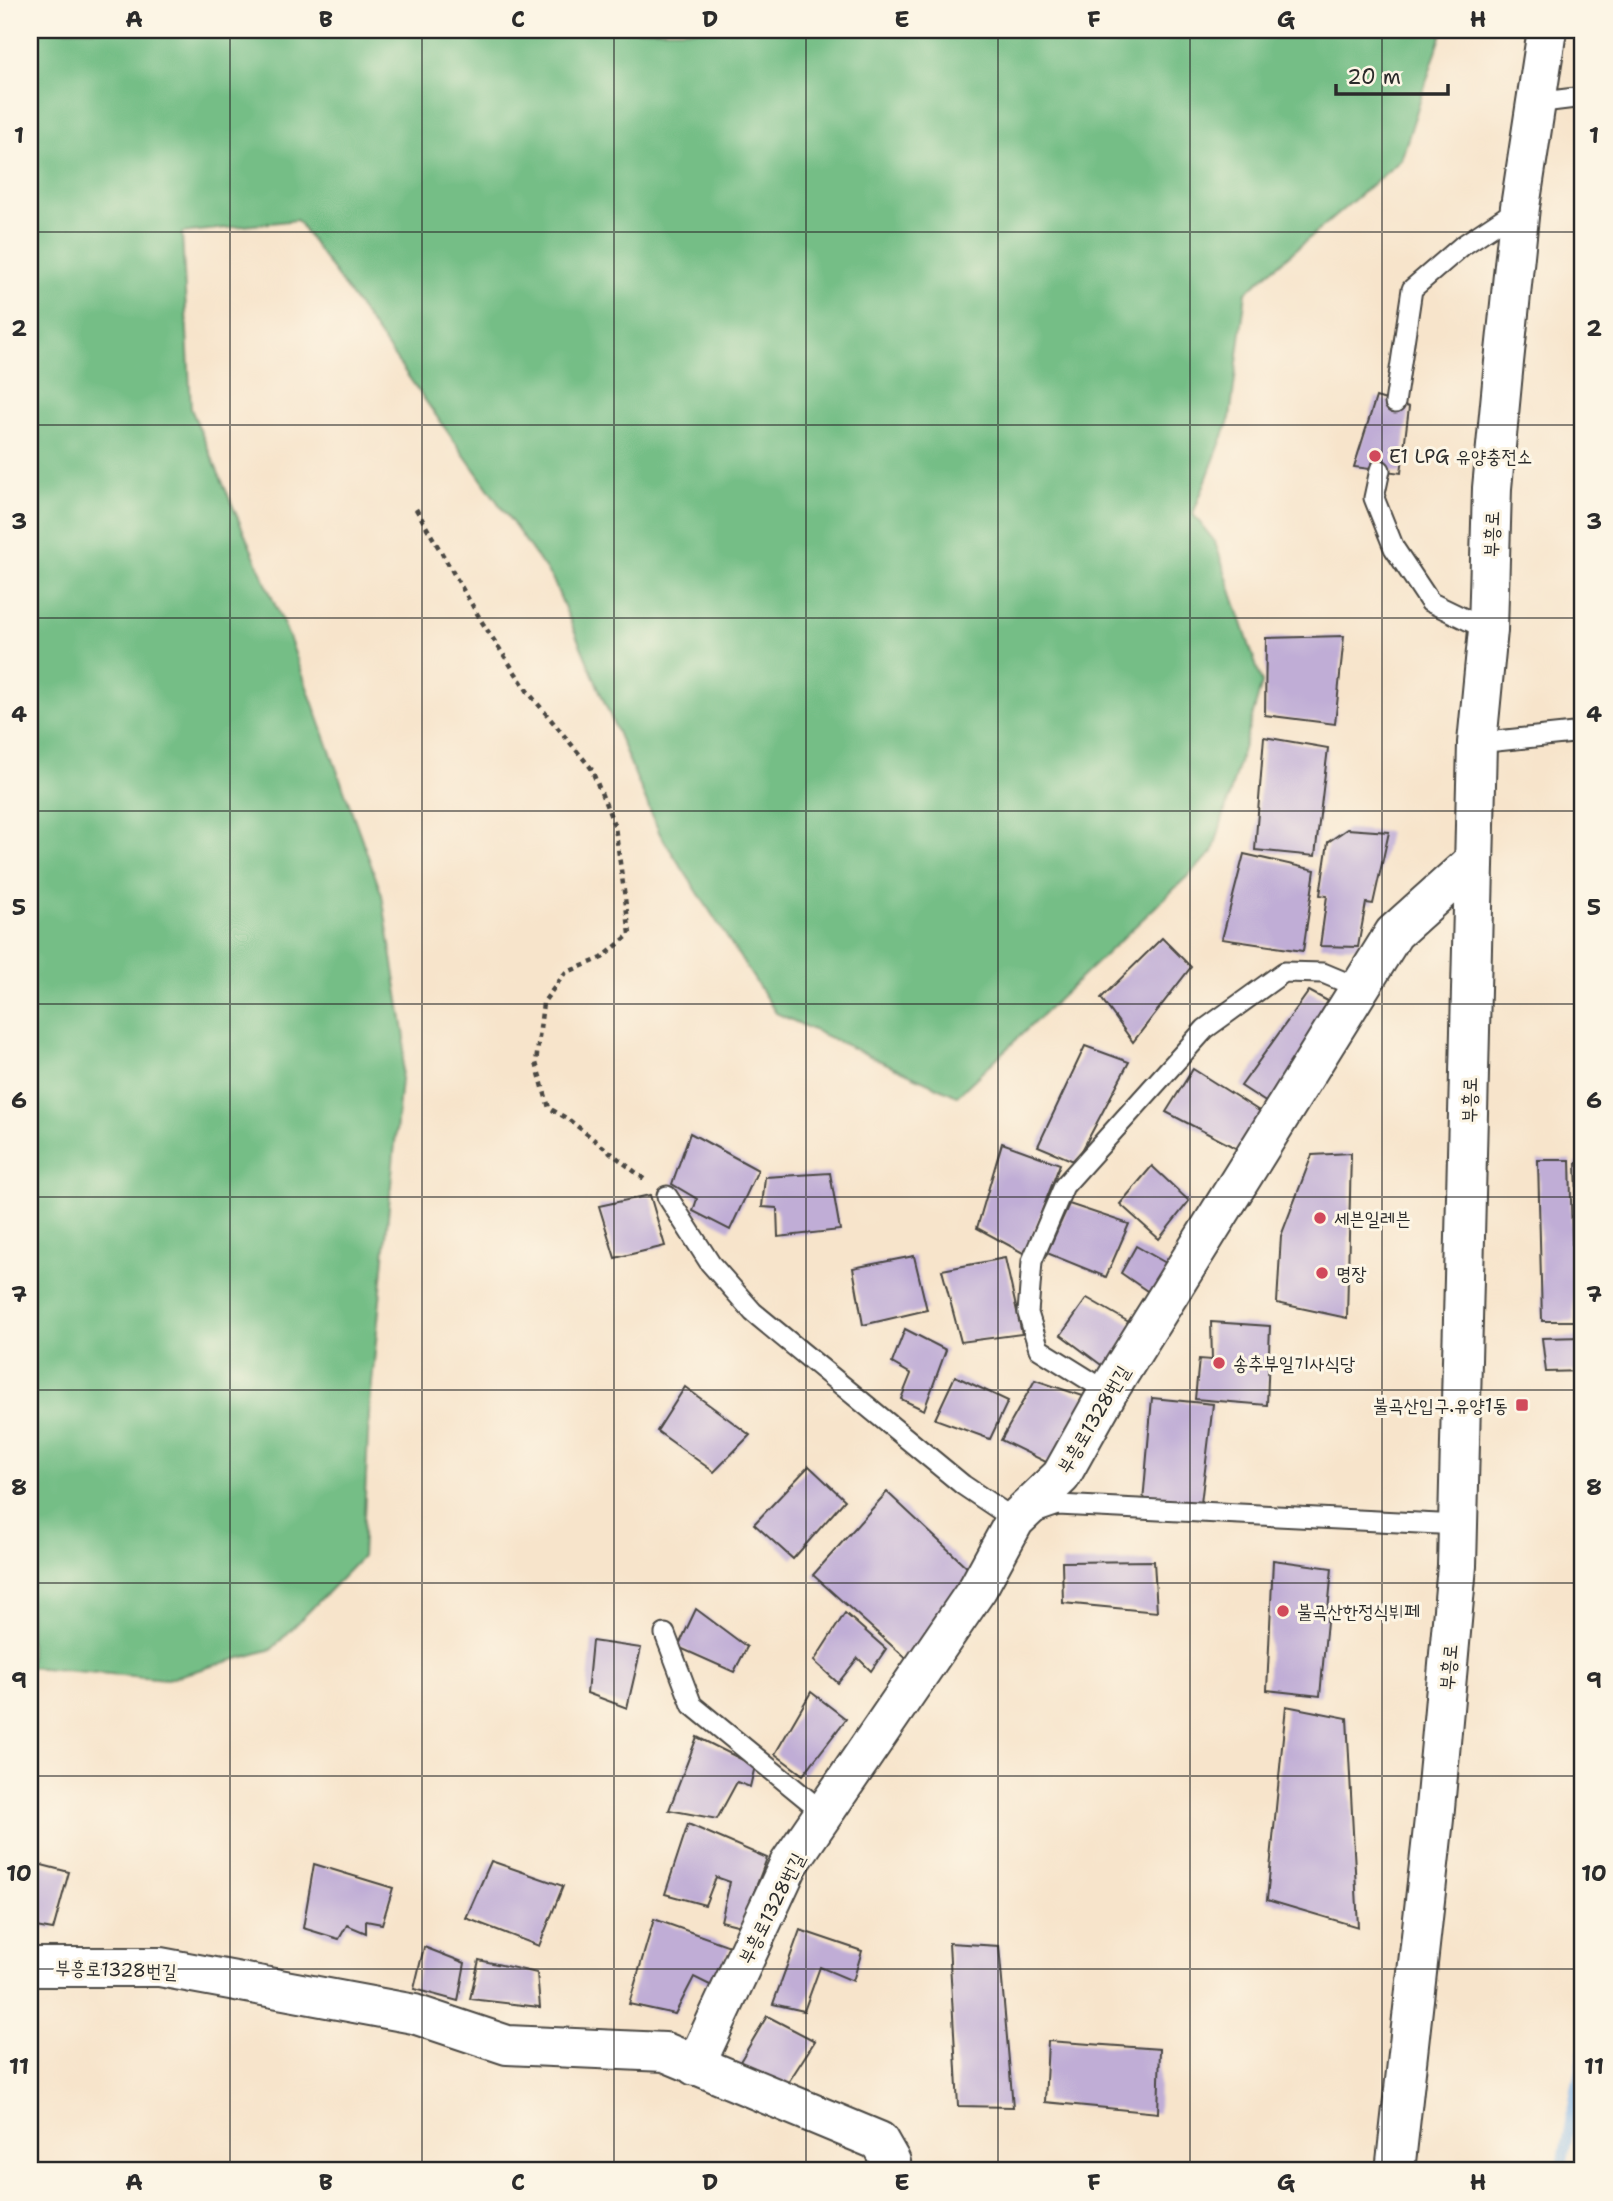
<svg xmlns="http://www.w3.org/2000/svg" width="1613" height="2201" font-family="'Shantell Sans','Poor Story',sans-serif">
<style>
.forest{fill:#74be86;stroke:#507458;stroke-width:2}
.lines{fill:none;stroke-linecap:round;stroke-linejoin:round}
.stream{stroke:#7ab0e8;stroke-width:10}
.building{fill:#c0add6}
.service-casing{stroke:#4a4743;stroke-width:23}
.minor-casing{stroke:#4a4743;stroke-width:42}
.secondary-casing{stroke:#4a4743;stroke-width:42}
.path{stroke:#4a4743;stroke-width:4.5;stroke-dasharray:5 5;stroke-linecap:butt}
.service{stroke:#fff;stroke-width:19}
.minor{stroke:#fff;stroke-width:38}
.secondary{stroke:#fff;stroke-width:38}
.grid{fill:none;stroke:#2b2b2b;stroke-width:2;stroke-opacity:0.55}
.poi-dot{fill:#d1495b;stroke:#fcf5e5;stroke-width:2.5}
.labels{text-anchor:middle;stroke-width:6;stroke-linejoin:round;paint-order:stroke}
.poi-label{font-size:19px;fill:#2b2b2b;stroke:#fcf5e5;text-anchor:start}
.street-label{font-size:19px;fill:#2b2b2b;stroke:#fcf5e5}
.neatline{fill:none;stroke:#2b2b2b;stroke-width:2.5}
.grid-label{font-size:23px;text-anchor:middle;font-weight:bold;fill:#2b2b2b}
</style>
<rect width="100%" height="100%" fill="#fcf5e5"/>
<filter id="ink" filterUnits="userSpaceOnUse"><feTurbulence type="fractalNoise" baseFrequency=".0143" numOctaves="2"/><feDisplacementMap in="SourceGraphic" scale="14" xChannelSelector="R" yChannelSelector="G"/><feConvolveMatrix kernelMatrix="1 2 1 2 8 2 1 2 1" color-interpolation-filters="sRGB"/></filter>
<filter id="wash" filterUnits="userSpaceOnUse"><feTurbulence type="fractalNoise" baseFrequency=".00686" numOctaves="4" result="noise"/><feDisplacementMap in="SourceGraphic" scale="28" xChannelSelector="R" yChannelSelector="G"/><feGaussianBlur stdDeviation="1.57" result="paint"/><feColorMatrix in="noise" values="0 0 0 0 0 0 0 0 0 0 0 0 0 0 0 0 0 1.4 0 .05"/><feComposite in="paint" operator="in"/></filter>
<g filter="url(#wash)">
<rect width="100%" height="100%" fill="#f7e4cb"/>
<path class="forest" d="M30 30H1443L1401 160 1246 292 1230 418 1193 514 1215 542 1262 683 1213 852 957 1096 776 1013 660 834 553 580 297 220 182 233 191 409 289 637 382 895 405 1038 369 1415 362 1557 272 1649 167 1679 30 1667Z"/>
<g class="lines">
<path class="stream" d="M1561 2171 1583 2052"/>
</g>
<g id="blocks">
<g class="building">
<path d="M1376 397 1409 407 1401 473 1354 467Z"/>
<path d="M1344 636 1335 724 1265 715 1266 638Z"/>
<path d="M1264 737 1328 748 1315 856 1255 850Z"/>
<path d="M1347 829 1389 832 1373 904 1366 903 1358 947 1320 946 1327 896 1320 895 1328 842Z"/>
<path d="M1244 854 1315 870 1303 951 1222 939Z"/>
<path d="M1162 938 1191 967 1133 1042 1101 998Z"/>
<path d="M1309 991 1339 1007 1278 1110 1241 1086Z"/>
<path d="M1085 1046 1129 1062 1076 1162 1038 1146Z"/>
<path d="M1193 1069 1275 1121 1249 1155 1166 1112Z"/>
<path d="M690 1133 758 1170 730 1230 693 1211 697 1199 672 1184Z"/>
<path d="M1002 1143 1060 1164 1025 1254 977 1228Z"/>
<path d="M1351 1153 1347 1318 1277 1303 1281 1236 1312 1155Z"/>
<path d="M1538 1160H1570L1574 1321H1542Z"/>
<path d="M1576 1163H1583V1324H1581Z"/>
<path d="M1152 1166 1189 1201 1159 1239 1120 1204Z"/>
<path d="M830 1173 840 1230 778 1237 777 1208 762 1207 765 1177Z"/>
<path d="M650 1195 665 1246 615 1258 599 1206Z"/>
<path d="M1069 1204 1129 1224 1106 1277 1047 1253Z"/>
<path d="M1136 1246 1173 1267 1153 1295 1121 1273Z"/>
<path d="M914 1256 927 1310 863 1325 853 1268Z"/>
<path d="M1005 1258 1022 1334 961 1342 942 1270Z"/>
<path d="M1087 1298 1134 1325 1108 1370 1061 1335Z"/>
<path d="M1211 1322 1270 1326 1267 1405 1195 1399 1199 1359 1212 1360Z"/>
<path d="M905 1329 946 1350 924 1410 901 1399 911 1374 892 1363Z"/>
<path d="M1583 1337V1371L1546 1372 1542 1338Z"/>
<path d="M955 1376 1008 1401 990 1439 935 1419Z"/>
<path d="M1035 1380 1092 1399 1052 1465 1001 1440Z"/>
<path d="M685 1387 750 1435 714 1472 657 1431Z"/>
<path d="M1152 1398 1213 1404 1201 1503 1143 1502Z"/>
<path d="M809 1466 845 1500 793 1559 754 1524Z"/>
<path d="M887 1492 973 1573 910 1662 813 1575Z"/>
<path d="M1273 1560 1332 1568 1320 1696 1267 1690Z"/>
<path d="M1154 1561 1157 1612 1063 1603 1062 1562Z"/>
<path d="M696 1609 747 1647 734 1672 678 1647Z"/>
<path d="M845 1613 886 1649 871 1671 858 1658 838 1683 814 1661Z"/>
<path d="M592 1641 641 1648 627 1708 587 1693Z"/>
<path d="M811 1692 846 1719 803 1775 775 1754Z"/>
<path d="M1286 1706 1347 1718 1358 1927 1267 1900Z"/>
<path d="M697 1737 755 1766 750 1787 737 1782 717 1819 669 1810Z"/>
<path d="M688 1824 767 1858 741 1926 721 1921 730 1882 716 1877 705 1905 665 1894Z"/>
<path d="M491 1861 563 1886 539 1946 466 1918Z"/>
<path d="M30 1862 69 1872 53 1930 30 1926Z"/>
<path d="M314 1864 393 1888 382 1924 366 1921V1933L347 1925 339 1939 303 1928Z"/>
<path d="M654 1919 730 1946 714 1987 694 1977 675 2014 629 2004Z"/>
<path d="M800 1930 862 1951 853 1981 820 1967 804 2011 773 2004Z"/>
<path d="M949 1943 999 1946 1013 2107 958 2106Z"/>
<path d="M424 1947 465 1963 458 2001 414 1989Z"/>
<path d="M479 1960 537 1973 540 2007 470 1999Z"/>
<path d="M767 2016 815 2041 784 2089 735 2070Z"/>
<path d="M1048 2041 1160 2049 1158 2113 1045 2102Z"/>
</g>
</g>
</g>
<g filter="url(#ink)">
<use href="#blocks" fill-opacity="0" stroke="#4a4743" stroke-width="2"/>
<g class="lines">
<defs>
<g id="service">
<path d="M1535 103 1583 97"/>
<path d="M1395 403 1412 289 1462 246 1519 208"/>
<path d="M1380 470 1374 498 1394 548 1430 602 1488 630"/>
<path d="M1477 743 1583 732"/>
<path d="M667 1196 710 1263 753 1312 963 1485 1015 1520 1058 1505 1459 1525"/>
<path d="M1108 1392 1039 1349 1028 1313 1032 1261 1064 1186 1205 1029 1284 972 1323 973 1359 988"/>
<path d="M665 1634 692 1705 824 1813"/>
</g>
<g id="minor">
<path d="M30 1967H160L414 2014 507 2045 665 2052 879 2141 891 2162 892 2171"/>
<path d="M695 2066 789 1864 978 1588 1015 1520 1061 1476 1108 1392 1394 933 1474 861"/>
</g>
<path id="secondary" d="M1395 2171 1434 1819 1457 1566 1477 743 1488 630 1492 488 1504 362 1520 207 1547 30"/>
</defs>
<use href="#service" class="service-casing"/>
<use href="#minor" class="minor-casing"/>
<use href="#secondary" class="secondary-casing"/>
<path class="path" d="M416 509 482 622 528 692 591 768 615 827 630 934 602 958 565 973 543 1003 536 1063 549 1108 568 1119 644 1179"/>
<use href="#service" class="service"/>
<use href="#minor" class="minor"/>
<use href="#secondary" class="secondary"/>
</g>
</g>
<path class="grid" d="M230 30V2171M422 30V2171M614 30V2171M806 30V2171M998 30V2171M1190 30V2171M1382 30V2171M30 232H1583M30 425H1583M30 618H1583M30 811H1583M30 1004H1583M30 1197H1583M30 1390H1583M30 1583H1583M30 1776H1583M30 1969H1583"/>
<g class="poi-dot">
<circle cx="1375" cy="456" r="7"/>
<circle cx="1320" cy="1218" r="7"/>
<circle cx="1322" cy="1273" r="7"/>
<circle cx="1219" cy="1363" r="7"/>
<rect x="1515" y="1398" width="14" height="14" rx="3.5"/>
<circle cx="1283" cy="1611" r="7"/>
</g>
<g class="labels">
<g class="poi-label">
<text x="1389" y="463">E1 LPG 유양충전소</text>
<text x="1334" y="1225">세븐일레븐</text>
<text x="1336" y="1280">명장</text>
<text x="1233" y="1370">송추부일기사식당</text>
<text x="1508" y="1412" text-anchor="end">불곡산입구.유양1동</text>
<text x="1297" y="1618">불곡산한정식뷔페</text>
</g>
<g class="street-label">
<text transform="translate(1491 534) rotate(-88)" y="7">부흥로</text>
<text transform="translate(1469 1100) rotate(-89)" y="7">부흥로</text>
<text transform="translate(1093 1419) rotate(-59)" y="7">부흥로1328번길</text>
<text transform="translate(1448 1667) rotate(-85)" y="7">부흥로</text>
<text transform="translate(771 1908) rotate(-63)" y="7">부흥로1328번길</text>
<text transform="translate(116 1969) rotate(2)" y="7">부흥로1328번길</text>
</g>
</g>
<rect width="1613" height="2201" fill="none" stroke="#fcf5e5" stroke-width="77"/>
<path d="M1336 84v10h112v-10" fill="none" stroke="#2b2b2b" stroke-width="3.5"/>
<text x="1347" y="84" font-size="21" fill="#2b2b2b" stroke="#fcf5e5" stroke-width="5" paint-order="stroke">20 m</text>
<rect x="38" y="38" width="1536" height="2124" class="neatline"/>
<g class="grid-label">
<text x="134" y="27">A</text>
<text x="326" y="27">B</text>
<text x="518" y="27">C</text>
<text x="710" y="27">D</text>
<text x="902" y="27">E</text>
<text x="1094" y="27">F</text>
<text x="1286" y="27">G</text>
<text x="1478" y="27">H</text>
<text x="19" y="143">1</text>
<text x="1594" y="143">1</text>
<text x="19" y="336">2</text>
<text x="1594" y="336">2</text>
<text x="19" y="529">3</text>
<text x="1594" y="529">3</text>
<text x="19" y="722">4</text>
<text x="1594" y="722">4</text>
<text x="19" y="915">5</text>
<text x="1594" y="915">5</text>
<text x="19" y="1108">6</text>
<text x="1594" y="1108">6</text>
<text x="19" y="1302">7</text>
<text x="1594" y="1302">7</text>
<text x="19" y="1495">8</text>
<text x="1594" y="1495">8</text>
<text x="19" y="1688">9</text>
<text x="1594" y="1688">9</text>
<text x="19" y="1881">10</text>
<text x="1594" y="1881">10</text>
<text x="19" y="2074">11</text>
<text x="1594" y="2074">11</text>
<text x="134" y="2190">A</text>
<text x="326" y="2190">B</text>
<text x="518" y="2190">C</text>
<text x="710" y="2190">D</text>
<text x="902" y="2190">E</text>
<text x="1094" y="2190">F</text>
<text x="1286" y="2190">G</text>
<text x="1478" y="2190">H</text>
</g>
</svg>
